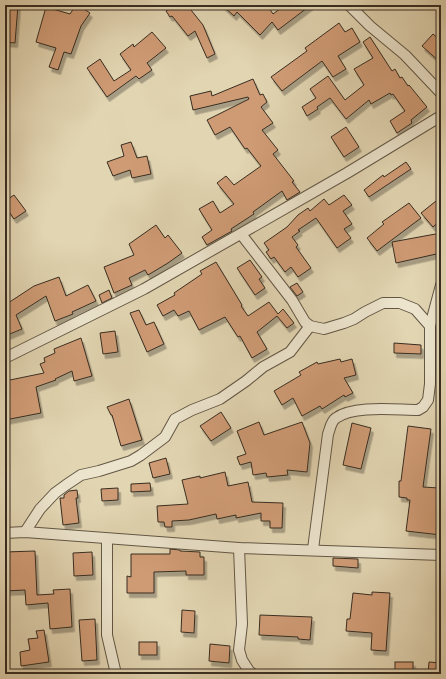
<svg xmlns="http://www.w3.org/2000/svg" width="446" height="679" font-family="'Sorts Mill Goudy',serif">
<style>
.building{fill:#cf9b75;stroke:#372d21;filter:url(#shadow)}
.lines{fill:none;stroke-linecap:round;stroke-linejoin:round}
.street-casing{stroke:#625745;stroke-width:12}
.street{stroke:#ece4cd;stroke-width:10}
</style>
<defs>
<filter id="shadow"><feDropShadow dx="2.5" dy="4.5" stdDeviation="0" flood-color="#0004"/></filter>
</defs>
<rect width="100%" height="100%" fill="#e2d5b2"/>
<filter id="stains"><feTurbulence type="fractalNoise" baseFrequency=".005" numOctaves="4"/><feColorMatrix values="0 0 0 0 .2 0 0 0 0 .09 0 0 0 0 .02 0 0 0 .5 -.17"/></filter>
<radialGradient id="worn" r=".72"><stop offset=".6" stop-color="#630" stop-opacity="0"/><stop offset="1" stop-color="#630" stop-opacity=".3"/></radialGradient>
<g class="building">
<path d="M5 5H18L15 43 5 42Z"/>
<path d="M76 5H78L90 13 81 26 71 54 64 52 58 70 49 67 56 48 36 42 46 7 70 14Z"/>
<path d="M174 5H176L180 10 187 5 203 25 215 54 207 58 195 31 188 36 172 16 170 17 166 11Z"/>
<path d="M222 5H267L273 14 285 5H311L278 30 272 22 260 35 237 12 234 16Z"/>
<path d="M339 23 345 32 352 28 360 42 338 56 346 69 333 77 322 61 282 91 271 77 307 51 305 48Z"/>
<path d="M152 32 166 48 147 63 152 70 139 79 136 76 107 97 87 68 100 59 114 81 131 70 120 54 133 44 134 47Z"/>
<path d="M433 34 441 41V63L422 46Z"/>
<path d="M370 37 392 71 395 69 400 78 402 77 408 86 409 85 427 107 411 120 412 123 397 133 390 121 405 111 393 94 391 95 390 93 371 104 369 100 346 119 330 98 317 107 318 109 307 116 302 107 316 98 310 89 328 76 345 100 364 85 354 69 373 58 363 42Z"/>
<path d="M253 79 260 95 263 94 267 102 261 107 273 123 262 130 278 150 273 154 294 181 292 182 300 192 287 200 282 191 253 212 254 214 231 229 232 231 207 245 202 237 212 230 199 209 213 201 220 213 234 204 217 183 226 176 234 185 261 166 247 148 245 149 230 127 215 135 207 120 249 99 248 97 193 110 190 96 211 91 212 96Z"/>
<path d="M346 127 359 147 344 157 331 137Z"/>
<path d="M131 142 137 158 147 156 151 174 132 178 130 170 113 176 107 162 124 156 121 145Z"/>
<path d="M406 162 411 169 369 197 364 190 383 175 384 177Z"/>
<path d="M14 195 26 211 14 219 5 206V201Z"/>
<path d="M344 195 352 205 343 211 352 224 344 229 351 238 337 248 316 218 298 230 300 231 292 237 298 245 296 247 311 268 298 277 291 267 285 272 274 257 271 259 266 252 269 250 264 243 287 227 298 215 308 208 310 211 324 199 329 205Z"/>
<path d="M441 197V220L433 227 421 213Z"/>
<path d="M409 203 421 218 377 251 367 238 384 224 382 222Z"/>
<path d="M156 225 165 238 168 235 182 253 168 263 148 275 145 270 129 278 132 285 114 293 104 267 134 255 129 244Z"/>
<path d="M441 233V253L396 263 392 242Z"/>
<path d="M250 260 262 277 259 279 265 288 255 295 237 268Z"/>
<path d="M216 262 242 305 241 306 248 316 269 302 278 314 283 309 294 323 287 328 277 316 257 332 267 349 252 358 240 336 238 337 225 317 199 330 189 311 178 316 174 310 163 316 157 305 175 295 174 293 202 274 200 271Z"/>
<path d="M59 277 66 296 88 285 96 301 72 312 73 314 55 321 46 296 16 315 22 329 5 336V305L34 286Z"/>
<path d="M297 283 303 292 297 296 290 287Z"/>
<path d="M109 290 112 298 102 303 99 295Z"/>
<path d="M139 310 146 325 154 322 164 344 147 352 130 313Z"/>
<path d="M115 331 118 352 103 354 100 333Z"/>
<path d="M81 338 92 376 74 381 72 371 55 379 56 380 36 387 41 413 5 420V381L44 373 40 364 45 362 44 358 55 353 54 349Z"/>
<path d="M394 343 421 345V354L394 353Z"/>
<path d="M340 359 341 362 352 359 356 375 344 378 353 393 345 397 344 395 322 409 320 406 302 416 293 398 282 405 274 391 301 375 299 372 317 362 318 364Z"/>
<path d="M129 399 142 440 121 446 112 415H111L107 407Z"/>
<path d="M221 412 231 428 211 441 200 426Z"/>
<path d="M259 422 264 435 302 422 310 443 307 472 287 470 288 475 267 477 266 473 253 475 251 462 240 465 237 457 246 454 237 431Z"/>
<path d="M352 423 371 428 361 469 343 465Z"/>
<path d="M408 426 431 429 423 487 439 488 438 511 441 512V535L406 531 410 500H407V498L399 497V481H401Z"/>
<path d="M166 458 170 474 153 478 149 463Z"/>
<path d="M225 472 228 486 248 482 252 502 283 503 282 528H270V521H261V513L236 518V515L217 519 216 514 189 520 172 521V527H165L164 522H158L157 506 188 504 182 480 200 476V478Z"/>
<path d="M150 483 151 491 131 492V484Z"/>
<path d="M118 488V500L102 501 101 489Z"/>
<path d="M77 490 78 498H76L79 523 63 525 60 498H64V495L69 491Z"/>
<path d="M170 549 180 550V551L200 552V557H204V575H186V571L154 572V593H127V576L131 577V554H170Z"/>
<path d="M35 551 37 595 54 594 53 590 70 589 72 627 50 629 48 603 26 605 25 590 5 591V552Z"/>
<path d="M92 552 93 575 74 576 73 553Z"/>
<path d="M333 558 358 559V568L333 566Z"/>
<path d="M372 592 390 593 386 651 371 650 372 633 346 631 347 619H350L353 593 372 595Z"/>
<path d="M182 610 195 611 194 633 181 632Z"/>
<path d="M260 615 312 617 310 640 298 639V637L259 635Z"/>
<path d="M95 619 97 660 82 661 79 620Z"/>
<path d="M44 630 49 662 21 666 20 652 30 650 28 639 38 638 36 631Z"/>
<rect x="139" y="642" width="18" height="13"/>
<path d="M210 644 230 646 229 663 209 661Z"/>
<rect x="395" y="662" width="18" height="12"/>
<path d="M429 662 441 663V674H428Z"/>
</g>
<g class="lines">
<defs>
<g id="street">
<path d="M349 5 370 26 405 55 441 93"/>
<path d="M241 234 292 300 305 322 310 326 324 329 344 323 354 319 365 312 383 303H400L415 309 430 326"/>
<path d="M5 358 144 289 347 173 441 116"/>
<path d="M25 532 40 509 55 493 66 485 81 475 99 471 131 461 141 455 165 437 175 419 192 410 220 399 246 381 263 367 290 352 310 326"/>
<path d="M5 533 25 532 239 548 441 555"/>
<path d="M107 539V635L116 674"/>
<path d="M239 548 242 624 239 650 242 660 249 671 253 674"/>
<path d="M313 549 328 434C330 429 331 421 336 418 354 405 396 410 418 410L423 407 428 400 430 384V326L441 285"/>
</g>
</defs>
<use href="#street" class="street-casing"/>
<use href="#street" class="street"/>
</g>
<rect width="446" height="679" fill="none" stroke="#e2d5b2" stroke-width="20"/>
<rect x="6" y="6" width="434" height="667" fill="none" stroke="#372d21" stroke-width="2"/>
<rect x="10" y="10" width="426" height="659" fill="none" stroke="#372d21"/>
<rect width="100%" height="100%" filter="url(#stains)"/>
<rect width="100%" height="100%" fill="url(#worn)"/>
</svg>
